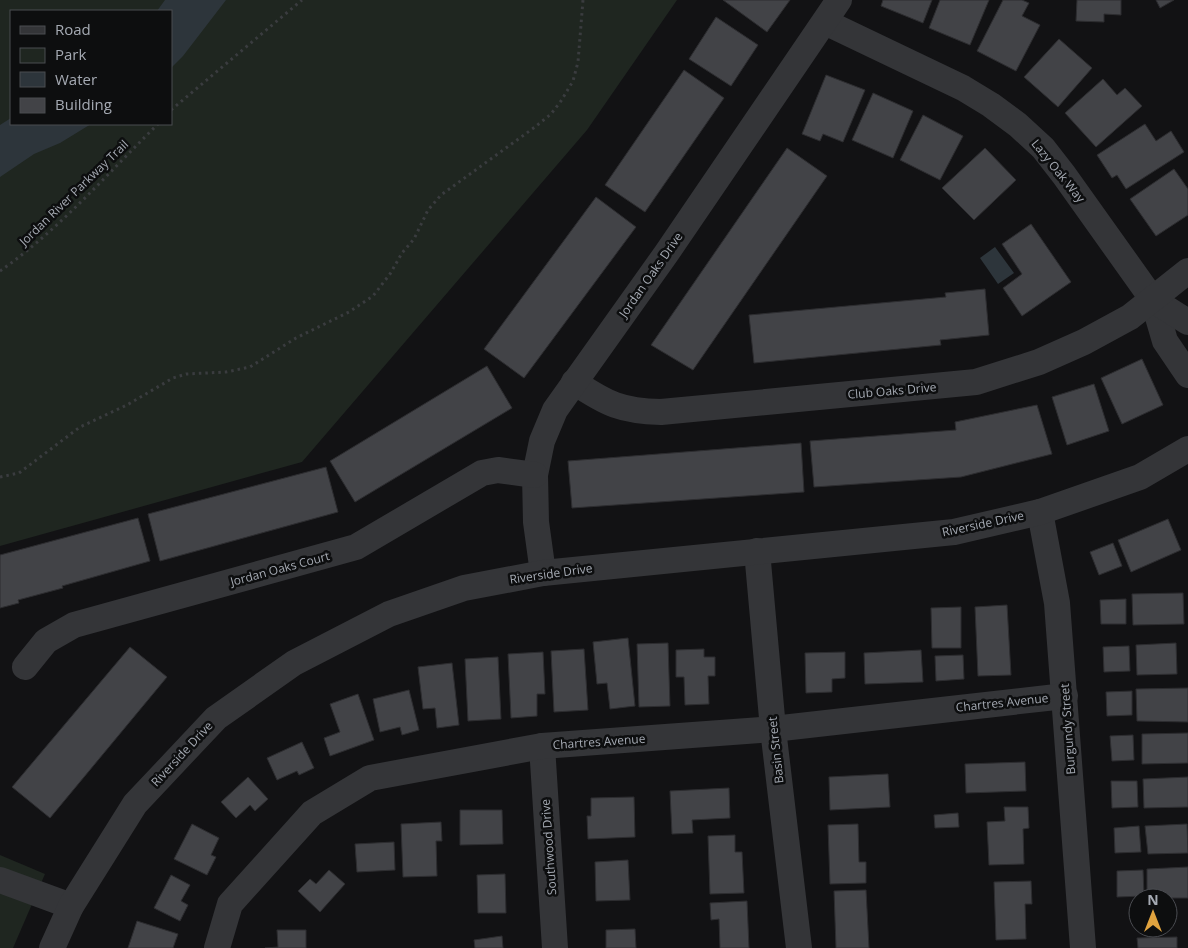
<svg xmlns="http://www.w3.org/2000/svg" width="1188" height="948" font-family="'Open Sans',sans-serif">
<style>
.green{fill:#1f2620;fill-rule:evenodd}
.water{fill:#2d353b}
.building{fill:#424347;stroke:#2d2d30}
.lines{fill:none;stroke-linecap:round;stroke-linejoin:round}
.path{stroke:#3a3c3f;stroke-width:3;stroke-dasharray:2.5 4;stroke-linecap:butt}
.minor{stroke:#343538;stroke-width:26}
.labels{text-anchor:middle;stroke-width:5;stroke-linejoin:round;paint-order:stroke}
.street-label{font-size:12px;fill:#a5aab3;stroke:#0d0e0f}
</style>
<rect width="100%" height="100%" fill="#121214"/>
<g class="green">
<path d="M0 0H677L587 130 302 462 0 546ZM11 11H171V124H11Z"/>
<path d="M0 855 45 874 13 948H0Z"/>
</g>
<g class="water">
<path d="M165 0H226L183 56 171 68V11H157Z"/>
<path d="M11 118V124H91L60 143 34 154 0 177V125Z"/>
<path d="M995 247 1014 273 998 284 980 258Z"/>
</g>
<g class="building">
<path d="M723 0H790L767 32Z"/>
<path d="M883 0H932L923 23 881 6Z"/>
<path d="M940 0H989L970 45 929 28Z"/>
<path d="M1003 0H1022L1029 3 1022 16 1040 25 1016 71 977 51Z"/>
<path d="M1077 0H1121V15L1104 14V22L1076 21Z"/>
<path d="M1156 0H1174L1160 8Z"/>
<path d="M716 17 758 45 731 86 689 59Z"/>
<path d="M1059 39 1092 68 1058 107 1024 77Z"/>
<path d="M684 70 724 98 645 212 605 185Z"/>
<path d="M826 75 865 90 843 142 823 134 820 141 802 134Z"/>
<path d="M1103 79 1117 95 1125 88 1142 106 1096 147 1065 113Z"/>
<path d="M873 93 913 111 893 158 852 140Z"/>
<path d="M923 115 963 136 940 180 900 160Z"/>
<path d="M1145 124 1156 141 1171 131 1184 152 1126 189 1117 175 1112 178 1097 155Z"/>
<path d="M787 148 827 176 693 370 651 345Z"/>
<path d="M985 148 1016 180 974 220 942 188Z"/>
<path d="M1174 169 1188 189V215L1156 236 1130 199Z"/>
<path d="M596 197 636 227 524 378 484 349Z"/>
<path d="M1031 224 1071 282 1022 316 1003 288 1022 274 1002 244Z"/>
<path d="M985 289 989 335 940 340 941 345 754 363 749 315 946 297 945 293Z"/>
<path d="M1142 359 1163 405 1122 424 1101 378Z"/>
<path d="M487 366 512 408 355 502 330 461Z"/>
<path d="M1094 384 1109 431 1067 445 1052 397Z"/>
<path d="M1037 405 1052 454 961 477 814 487 810 441 956 430 955 422Z"/>
<path d="M801 443 804 492 572 508 568 461Z"/>
<path d="M326 467 338 512 160 561 148 514Z"/>
<path d="M138 518 150 561 62 586 63 588 18 600 19 603 0 608V555Z"/>
<path d="M1168 519 1181 550 1131 572 1118 540Z"/>
<path d="M1113 543 1122 566 1099 575 1090 552Z"/>
<path d="M1183 593 1184 624 1133 625 1132 594Z"/>
<path d="M1126 599V624H1101L1100 600Z"/>
<path d="M1007 605 1011 675 978 676 975 607Z"/>
<path d="M961 607V648H932L931 608Z"/>
<path d="M628 638 635 706 610 709 607 683 597 684 593 642Z"/>
<path d="M668 643 670 706 639 707 637 644Z"/>
<path d="M1176 643 1177 674 1137 675 1136 645Z"/>
<path d="M1129 646 1130 671 1104 672 1103 647Z"/>
<path d="M130 647 167 677 50 818 12 787Z"/>
<path d="M584 649 588 710 554 712 551 651Z"/>
<path d="M704 649V657H715V676H708L709 704 685 705 684 677H676V650Z"/>
<path d="M921 650 923 682 865 684 864 653Z"/>
<path d="M543 652 545 694H537V716L511 718 508 654Z"/>
<path d="M845 652V678L832 679V692L806 693 805 653Z"/>
<path d="M963 655 964 679 936 681 935 656Z"/>
<path d="M498 657 501 719 468 721 465 659Z"/>
<path d="M452 663 459 725 437 728 435 708 423 709 418 667Z"/>
<path d="M1188 688V722L1137 721 1136 689Z"/>
<path d="M409 690 419 730 402 735 400 727 380 732 373 699Z"/>
<path d="M1132 691V715L1107 716 1106 692Z"/>
<path d="M358 694 374 740 330 756 324 738 340 732 330 704Z"/>
<path d="M1188 733V763L1142 764V734Z"/>
<path d="M1133 735 1134 760 1112 761 1110 736Z"/>
<path d="M302 742 314 768 299 775 297 771 277 780 267 758Z"/>
<path d="M1025 762 1026 791 966 793 965 764Z"/>
<path d="M888 774 890 807 830 810 829 777Z"/>
<path d="M248 777 268 799 255 811 250 805 236 818 221 802Z"/>
<path d="M1188 777V807L1144 808 1143 779Z"/>
<path d="M1111 781H1137L1138 807 1112 808Z"/>
<path d="M729 788 730 818 692 820 693 833 672 834 670 791Z"/>
<path d="M634 797 635 837 588 839 587 816H591V798Z"/>
<path d="M1004 807H1028L1029 828 1023 829 1024 864 989 865 987 822 1005 821Z"/>
<path d="M460 810H502L503 844 460 845Z"/>
<path d="M958 813 959 827 935 828 934 815Z"/>
<path d="M441 822 442 841H436L437 876 403 877 401 824Z"/>
<path d="M192 824 219 838 211 855 216 857 207 875 174 859Z"/>
<path d="M858 824 859 862H866V883L830 884 828 825Z"/>
<path d="M1187 824 1188 853 1148 854 1145 826Z"/>
<path d="M1139 826 1141 852 1115 853 1114 828Z"/>
<path d="M735 835V852H742L744 893 710 894 708 836Z"/>
<path d="M394 842 395 870 357 872 355 844Z"/>
<path d="M628 860 630 900 596 901 595 862Z"/>
<path d="M1188 867V898H1147V869Z"/>
<path d="M329 870 345 884 320 912 298 891 310 879 316 884Z"/>
<path d="M1143 870 1144 896 1117 897V871Z"/>
<path d="M505 874 506 913H478L477 875Z"/>
<path d="M171 875 190 885 181 901 188 905 180 921 154 908Z"/>
<path d="M1031 881 1032 904H1025L1026 939 996 940 994 882Z"/>
<path d="M866 890 869 948H836L834 891Z"/>
<path d="M747 901 749 948H720L719 919 711 920 710 903Z"/>
<path d="M137 921 178 934 173 948H128Z"/>
<path d="M635 929 636 948H606V930Z"/>
<path d="M277 930H306V948H265L278 947Z"/>
<path d="M502 936 503 948H475L474 940Z"/>
<path d="M1177 937V948H1138L1137 938Z"/>
</g>
<g class="lines">
<g class="path">
<path d="M171 110 302 0"/>
<path d="M0 271C59 230 107 174 158 124"/>
<path d="M0 477 19 473 80 427 127 405 173 378 186 374 226 372 250 367 296 338 349 312 373 296 390 274 402 253 414 239 428 210 441 195 535 127 551 114 561 101 573 81 578 62 583 0"/>
</g>
<g class="minor">
<path d="M825 22 963 88 991 105 1018 125 1043 148 1064 175 1153 300 1165 341 1188 375"/>
<path d="M1153 300 1188 322"/>
<path d="M574 382C607 404 621 411 661 412L976 382 1039 362 1084 342 1130 317 1188 271"/>
<path d="M1040 512 1057 603 1083 948"/>
<path d="M757 551 773 729 799 948"/>
<path d="M543 573 536 522 535 475 542 441 555 410 666 254 839 0"/>
<path d="M25 667 46 641 74 625 356 547 482 473 498 470 535 475"/>
<path d="M542 746 555 948"/>
<path d="M0 880 71 906"/>
<path d="M52 948 71 906 135 804 216 718 294 663 389 614 464 588 543 573 954 532 1040 512 1140 477 1188 449"/>
<path d="M217 948 230 904 312 813 370 778 542 746 773 729 1065 696"/>
</g>
</g>
<g class="labels">
<g class="street-label">
<text transform="translate(1058 171) rotate(51)" y="4">Lazy Oak Way</text>
<text transform="translate(74 193) rotate(-44)" y="4">Jordan River Parkway Trail</text>
<text transform="translate(651 275) rotate(-55)" y="4">Jordan Oaks Drive</text>
<text transform="translate(892 391) rotate(-5)" y="4">Club Oaks Drive</text>
<text transform="translate(983 524) rotate(-12)" y="4">Riverside Drive</text>
<text transform="translate(280 569) rotate(-15)" y="4">Jordan Oaks Court</text>
<text transform="translate(551 574) rotate(-8)" y="4">Riverside Drive</text>
<text transform="translate(1002 703) rotate(-6)" y="4">Chartres Avenue</text>
<text transform="translate(1068 729) rotate(-94)" y="4">Burgundy Street</text>
<text transform="translate(599 742) rotate(-4)" y="4">Chartres Avenue</text>
<text transform="translate(776 750) rotate(-96)" y="4">Basin Street</text>
<text transform="translate(182 754) rotate(-47)" y="4">Riverside Drive</text>
<text transform="translate(549 847) rotate(-94)" y="4">Southwood Drive</text>
</g>
</g>
<rect x="10" y="10" width="162" height="115" fill="#0d0e0f" stroke="#4a4c51"/>
<rect x="20" y="26" width="25" height="8" fill="#343538" stroke="#4a4c51"/>
<text x="55" y="35" font-size="15" fill="#a5aab3">Road</text>
<rect x="20" y="48" width="25" height="15" fill="#1f2620" stroke="#4a4c51"/>
<text x="55" y="60" font-size="15" fill="#a5aab3">Park</text>
<rect x="20" y="72" width="25" height="15" fill="#2d353b" stroke="#4a4c51"/>
<text x="55" y="85" font-size="15" fill="#a5aab3">Water</text>
<rect x="20" y="98" width="25" height="15" fill="#424347" stroke="#4a4c51"/>
<text x="55" y="110" font-size="15" fill="#a5aab3">Building</text>
<g transform="translate(1153 913)"><circle r="24" fill="#0d0e0f" stroke="#4a4c51"/>
<path d="M0-4L9 19L0 12L-9 19Z" fill="#e0a33f"/>
<text y="-8" font-size="14" font-weight="bold" text-anchor="middle" fill="#a5aab3">N</text>
</g>
</svg>
